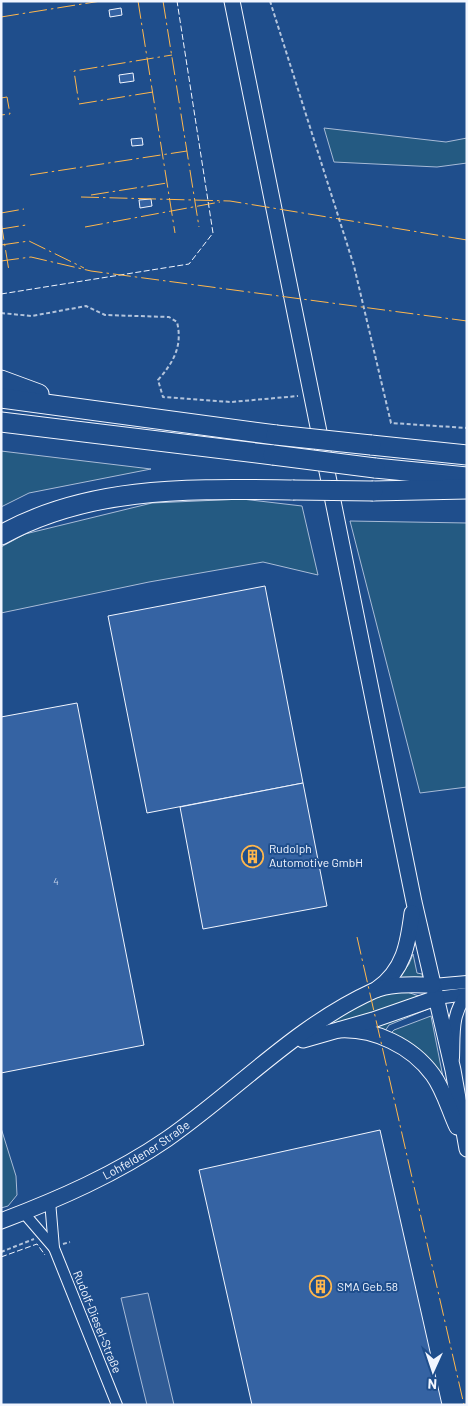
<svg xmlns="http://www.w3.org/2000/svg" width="468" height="1406" font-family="Barlow,sans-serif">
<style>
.green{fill:#245a82;stroke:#a8bbd7}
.parking{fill:#305b95;stroke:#a8bbd7}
.building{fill:#3563a3;stroke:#f2f6ff}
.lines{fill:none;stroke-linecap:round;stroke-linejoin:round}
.minor-casing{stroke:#f2f6ff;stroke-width:12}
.tertiary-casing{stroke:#f2f6ff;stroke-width:14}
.secondary-casing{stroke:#f2f6ff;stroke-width:17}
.motorway-casing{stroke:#f2f6ff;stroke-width:21}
.path{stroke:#b3c4dc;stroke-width:2;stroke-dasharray:4 2.5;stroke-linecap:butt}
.minor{stroke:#1f4e8c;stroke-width:10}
.tertiary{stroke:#1f4e8c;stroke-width:12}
.secondary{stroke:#1f4e8c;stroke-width:15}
.motorway{stroke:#1f4e8c;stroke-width:19}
.motorway-bridge-casing{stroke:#f2f6ff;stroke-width:21;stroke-linecap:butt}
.motorway-bridge{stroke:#1f4e8c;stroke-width:19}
.fence{stroke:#f2f6ff;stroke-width:1;stroke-dasharray:6 2.5;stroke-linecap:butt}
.power{stroke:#ffb74d;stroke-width:1;stroke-dasharray:18 4 2.5 4;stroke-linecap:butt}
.labels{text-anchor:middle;stroke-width:4;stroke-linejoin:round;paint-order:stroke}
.number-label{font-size:10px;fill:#c3d1e8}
.poi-label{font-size:12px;fill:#f2f6ff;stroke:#1f4e8c;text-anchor:start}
.street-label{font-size:12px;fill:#f2f6ff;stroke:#1f4e8c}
</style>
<rect width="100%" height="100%" fill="#1f4e8c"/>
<g class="green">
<path d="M324 128 446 142 467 138V163L437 167 334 162Z"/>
<path d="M1 451 151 469 29 493 1 507Z"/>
<path d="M242 499 302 506 318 575 263 562 149 582 1 613V547L25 534 152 503Z"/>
<path d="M350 521 467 523V787L420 793Z"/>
<path d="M413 954 417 973 422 974 423 979 399 978 409 964Z"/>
<path d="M404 991 419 996 362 1017 332 1024V1021L377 996Z"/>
<path d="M428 1009 389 1025 385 1031 374 1027Z"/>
<path d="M431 1016 443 1077 390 1034 394 1030Z"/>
<path d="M1 1128 16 1176 17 1195 8 1206 1 1208Z"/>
</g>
<path class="parking" d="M148 1293 174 1405H147L121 1298Z"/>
<g class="building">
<path d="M121 8 122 15 110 17 109 10Z"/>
<path d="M133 73 134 81 120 83 119 75Z"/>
<path d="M142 138 143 145 132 146 131 139Z"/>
<path d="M151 199 152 206 140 208 139 200Z"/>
<path d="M265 586 303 783 147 813 108 616Z"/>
<path d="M77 703 144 1045 1 1073V717Z"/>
<path d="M303 783 327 906 203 929 180 807Z"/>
<path d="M380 1130 442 1405H252L199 1170Z"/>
</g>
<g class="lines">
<defs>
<g id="minor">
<path d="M50 1201 54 1248 117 1405"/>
<path d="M23 1212 54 1248"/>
</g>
<g id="tertiary">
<path d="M433 985 467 982"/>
<path d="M436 998 467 994"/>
<path d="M453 1058C454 1035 451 1013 467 995"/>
</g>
<g id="secondary">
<path d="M232 1 414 902 453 1070 467 1149"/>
<path d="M377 989C404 970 408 944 412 913"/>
<path d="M339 1030C374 1028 412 1046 433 1075 444 1090 449 1110 457 1127"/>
<path d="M303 1040 373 1020 436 998"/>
<path id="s1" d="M1 1221C59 1199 116 1174 167 1139 236 1091 296 1026 373 991 391 983 414 985 433 985"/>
</g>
<g id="motorway">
<path d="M1 380 39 394"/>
<path d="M1 398 276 435"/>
<path d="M1 422 273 455"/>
<path d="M371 445 467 455"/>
<path d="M375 468 467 477"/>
<path d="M373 491 467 489"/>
<path d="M1 535C91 485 193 489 293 490"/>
</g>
</defs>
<use href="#minor" class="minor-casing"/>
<use href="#tertiary" class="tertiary-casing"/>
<use href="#secondary" class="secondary-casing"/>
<use href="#motorway" class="motorway-casing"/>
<g class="path">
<path d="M270 1 354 266 391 423 467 428"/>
<path d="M1 313 32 316 86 306 105 315 169 317 177 322C183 346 173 363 158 380L163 397 231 402 298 396"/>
<path d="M63 1244 70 1242"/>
<path d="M1 1252 34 1239"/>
</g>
<use href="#minor" class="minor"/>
<use href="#tertiary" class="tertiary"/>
<use href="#secondary" class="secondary"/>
<use href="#motorway" class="motorway"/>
<defs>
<g id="motorway-bridge">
<path d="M276 435 371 445"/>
<path d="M273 455 375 468"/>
<path d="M293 490 373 491"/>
</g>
</defs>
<use href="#motorway-bridge" class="motorway-bridge-casing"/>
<use href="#motorway-bridge" class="motorway-bridge"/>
<g class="fence">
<path d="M1 294 189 264 213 233 177 1"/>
<path d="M1 1257 37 1244 45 1255"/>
</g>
<g class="power">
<path d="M138 1 175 233"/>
<path d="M163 1 199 227"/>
<path d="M1 17 101 1"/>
<path d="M153 92 79 104 74 71 172 55"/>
<path d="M1 98 7 97 10 114 1 115"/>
<path d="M30 175 187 151"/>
<path d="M91 195 167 183"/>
<path d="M81 197 230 201 467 240"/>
<path d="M1 213 24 209"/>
<path d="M1 222 9 271"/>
<path d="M85 227 220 202"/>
<path d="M1 229 26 225"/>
<path d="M1 245 29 241 84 268"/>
<path d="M1 261 31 257 91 271 467 321"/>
<path d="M357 937 464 1405"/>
</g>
</g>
<defs>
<symbol id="building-ring" viewBox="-11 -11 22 22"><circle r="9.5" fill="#1f4e8c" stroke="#ffb74d" stroke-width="1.5"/><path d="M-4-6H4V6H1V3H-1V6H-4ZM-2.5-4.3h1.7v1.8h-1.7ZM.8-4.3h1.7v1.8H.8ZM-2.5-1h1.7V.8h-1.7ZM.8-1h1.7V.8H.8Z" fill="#ffb74d"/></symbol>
</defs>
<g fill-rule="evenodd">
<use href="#building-ring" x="240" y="844" width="25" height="25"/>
<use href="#building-ring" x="308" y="1274" width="25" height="25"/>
</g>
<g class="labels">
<g class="number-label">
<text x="56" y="885">4</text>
</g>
<g class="poi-label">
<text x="269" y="853">Rudolph<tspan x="269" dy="14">Automotive GmbH</tspan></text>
<text x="337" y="1291">SMA Geb.58</text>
</g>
<g class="street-label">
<text dy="4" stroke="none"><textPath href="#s1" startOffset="162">Lohfeldener Straße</textPath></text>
<text transform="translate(97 1322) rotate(68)" y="4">Rudolf-Diesel-Straße</text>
</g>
</g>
<rect width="468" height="1406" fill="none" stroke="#f2f6ff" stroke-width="5"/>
<g transform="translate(433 1371) rotate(183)" stroke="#1f4e8c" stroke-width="4" paint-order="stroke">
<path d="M0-4L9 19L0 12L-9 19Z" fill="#f2f6ff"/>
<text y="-8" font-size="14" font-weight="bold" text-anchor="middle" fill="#f2f6ff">N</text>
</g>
</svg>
